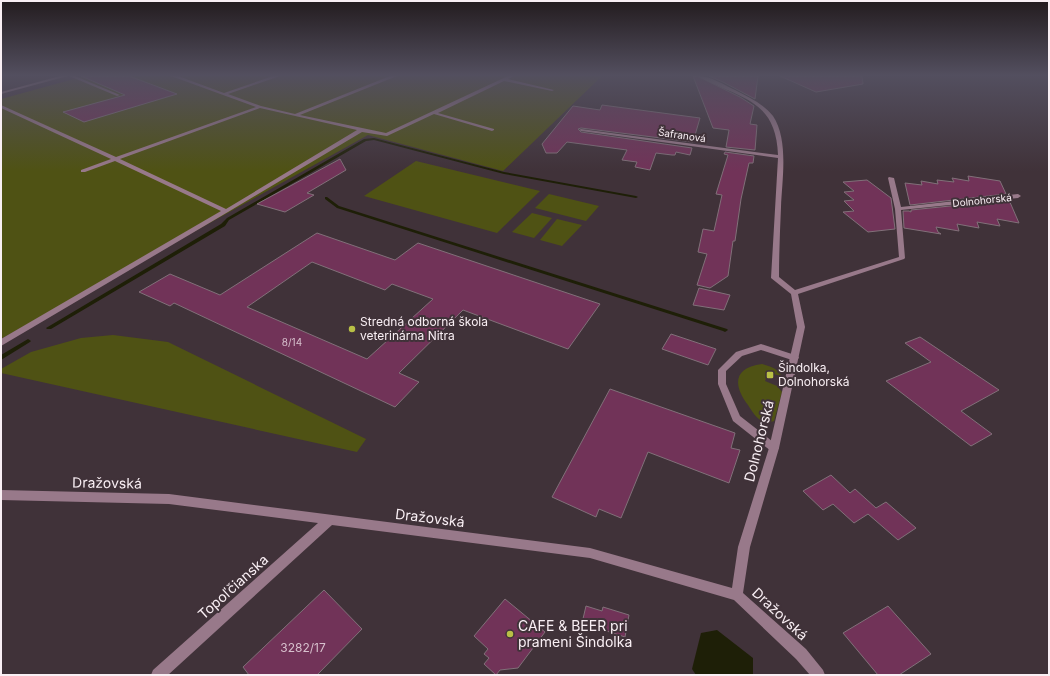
<svg xmlns="http://www.w3.org/2000/svg" width="1050" height="676" font-family="Inter,sans-serif">
<style>
.green{fill:#4f5214}
.water{fill:#1e1f07}
.lines{fill:none;stroke-linecap:round;stroke-linejoin:round}
.stream{fill:#1e1f07;fill-rule:evenodd}
.building{fill:#713358;stroke:#817079;fill-rule:evenodd}
.service{fill:#98798a;fill-rule:evenodd}
.minor{fill:#98798a;fill-rule:evenodd}
.poi-dot{fill:#b9c046;stroke:#403239;stroke-width:1.5}
.labels{text-anchor:middle;stroke-width:4;stroke-linejoin:round;paint-order:stroke}
.far-street-label{font-size:10px;fill:#f9eff4;stroke:#403239}
.number-label{font-size:10px;fill:#d7c0cd}
.poi-label{font-size:12px;fill:#f9eff4;stroke:#403239;text-anchor:start}
.near-number-label{font-size:12px;fill:#d7c0cd}
.near-street-label{font-size:14px;fill:#f9eff4;stroke:#403239}
.near-poi-label{font-size:14px;fill:#f9eff4;stroke:#403239;text-anchor:start}
</style>
<rect width="100%" height="100%" fill="#403239"/>
<g class="green">
<path d="M85 76H602L503 171 368 135 1 339V99Z"/>
<path d="M416 161 540 191 497 233 364 196Z"/>
<path d="M549 194 599 206 586 221 535 208Z"/>
<path d="M532 213 552 218 534 238 512 232Z"/>
<path d="M557 219 582 225 562 246 540 240Z"/>
<path d="M113 335 168 342 366 439 357 452 1 373V369L31 352 81 338Z"/>
<path d="M762 364C771 367 778 368 782 377L769 372 765 381 777 386 782 392 774 421C771 422 766 423 762 421 757 419 751 410 748 405 733 385 733 368 762 364Z"/>
</g>
<path class="water" d="M717 630 753 658V675H696L692 669 701 633Z"/>
<g class="lines">
<g class="stream">
<path d="M374 138 504 172 636 196 638 197 636 198 504 174 374 140 366 141 229 220 225 226 51 329H47L46 328 221 224 227 218 364 139Z"/>
<path d="M325 197H327L339 206 727 329 728 330 725 332 723 331 337 208 325 199Z"/>
<path d="M28 339 31 341 30 342 1 360V355Z"/>
</g>
</g>
<g class="building">
<path d="M81 76H129L177 94 84 122 63 112 125 95Z"/>
<path d="M693 76H697L740 97 754 106 750 124 757 125 755 150 726 147 729 130 713 128Z"/>
<path d="M709 76H758L755 99 723 82Z"/>
<path d="M780 76H862L863 84 816 92Z"/>
<path d="M602 105 700 118 693 142 581 128 578 129 581 132 692 148 690 155 676 152 675 155H672L656 153 650 170 635 167 637 162 622 160 627 150 567 142 557 153H546L542 144 573 106 600 110Z"/>
<path d="M725 152 754 156 753 163H749L741 199 735 241H733L728 276 710 288 697 285 707 254 698 252 703 229 714 231 722 195 716 194 728 155 724 154Z"/>
<path d="M340 159 346 170 307 193 314 195 285 212 257 204Z"/>
<path d="M968 176 1000 181 1006 194 910 205 905 183 922 185 921 181 938 184 937 180 954 182 952 178 969 181Z"/>
<path d="M867 180 891 198 895 229 868 232 843 212 854 211 844 201 854 200 844 192 854 191 843 182Z"/>
<path d="M1009 200 1019 223 997 219 1000 226 977 222 979 228 957 224 959 231 936 227 938 232 941 234 904 228 903 211H909L911 212V210Z"/>
<path d="M317 233 395 260 418 243 600 304 568 349 463 310 399 373 419 382 395 407 174 303 170 306 139 292 170 274 220 295ZM312 262 385 290 392 284 433 299 367 359 247 307Z"/>
<path d="M699 288 730 295 724 310 693 305Z"/>
<path d="M671 334 716 349 708 365 662 349Z"/>
<path d="M920 337 999 390 961 411 992 434 971 446 886 381 931 362 905 343Z"/>
<path d="M610 389 735 433 731 448 740 450 729 483 648 452 621 518 599 509 596 517 552 497Z"/>
<path d="M831 475 850 493 855 489 876 508 886 502 916 528 898 540 868 514 854 523 833 504 823 510 803 491Z"/>
<path d="M324 590 362 629 317 675H249L243 667Z"/>
<path d="M505 599 545 632 518 668 500 670 496 675 484 664 489 658 484 654 488 649 474 636Z"/>
<path d="M586 606 602 611 603 607 629 615 625 637 582 623Z"/>
<path d="M888 606 931 654 899 675H878L843 633Z"/>
</g>
<g class="lines">
<g class="service">
<path d="M69 76H75L120 95 117 96Z"/>
<path d="M761 344 798 356 799 358 795 361 761 350 742 356 726 371V384L740 416 777 445 779 448 777 451 774 452 771 451 733 421 718 384V370L736 352Z"/>
</g>
<g class="minor">
<path d="M60 76H68L1 94V92Z"/>
<path d="M171 76H178L224 93 273 76H280L228 94 261 106 295 114 390 76H397L300 115 386 133 508 76H514L508 79 554 90 552 91 504 81 438 113 494 129V130L492 131 434 114 387 136 362 132 228 212 1 346V339L221 211 115 161 85 172H81V170L111 159 1 108V105L116 157 256 107ZM260 108 357 130 226 209 120 159Z"/>
<path d="M698 76C711 76 724 85 735 90 748 97 764 104 773 116 789 140 782 180 781 207 780 230 779 254 779 277L795 290 899 257 895 209 888 178 889 177 894 178 901 207 1018 194 1021 196 1018 198 901 210 905 258 904 259 798 294 805 327 779 448 750 547 743 593 806 649 823 670 825 675H810L796 659 734 600 590 558 332 525 168 675H151L153 670 318 523 169 504 1 500V490L169 494 590 548 732 588 738 547 769 448 797 327 791 294 771 278 778 158 581 131 579 130 581 129 778 155C776 98 739 99 698 76Z"/>
</g>
</g>
<linearGradient id="sky" x2="0" y2="1"><stop stop-color="#231c1f"/><stop offset="0.44" stop-color="#534f5f"/><stop offset="1" stop-color="#534f5f" stop-opacity="0"/></linearGradient>
<rect width="1050" height="171" fill="url(#sky)"/>
<g class="poi-dot">
<circle cx="352" cy="329" r="4"/>
<rect x="766" y="371" width="8" height="8" rx="2"/>
<circle cx="510" cy="634" r="4"/>
</g>
<g class="labels">
<g class="far-street-label">
<text transform="translate(682 135) rotate(8)" y="4">Šafranová</text>
<text transform="translate(982 200) rotate(-6)" y="4">Dolnohorská</text>
</g>
<g class="number-label">
<text x="292" y="346">8/14</text>
</g>
<g class="poi-label">
<text x="360" y="326">Stredná odborná škola<tspan x="360" dy="14">veterinárna Nitra</tspan></text>
<text x="778" y="372">Šindolka,<tspan x="778" dy="14">Dolnohorská</tspan></text>
</g>
<g class="near-number-label">
<text x="303" y="652">3282/17</text>
</g>
<g class="near-street-label">
<text transform="translate(759 441) rotate(-76)" y="5">Dolnohorská</text>
<text transform="translate(107 483) rotate(1)" y="5">Dražovská</text>
<text transform="translate(430 518) rotate(7)" y="5">Dražovská</text>
<text transform="translate(233 587) rotate(-42)" y="5">Topoľčianska</text>
<text transform="translate(780 614) rotate(43)" y="5">Dražovská</text>
</g>
<g class="near-poi-label">
<text x="518" y="631">CAFE &amp; BEER pri<tspan x="518" dy="16">prameni Šindolka</tspan></text>
</g>
</g>
<rect width="1050" height="676" fill="none" stroke="#f9eff4" stroke-width="4"/>
</svg>
